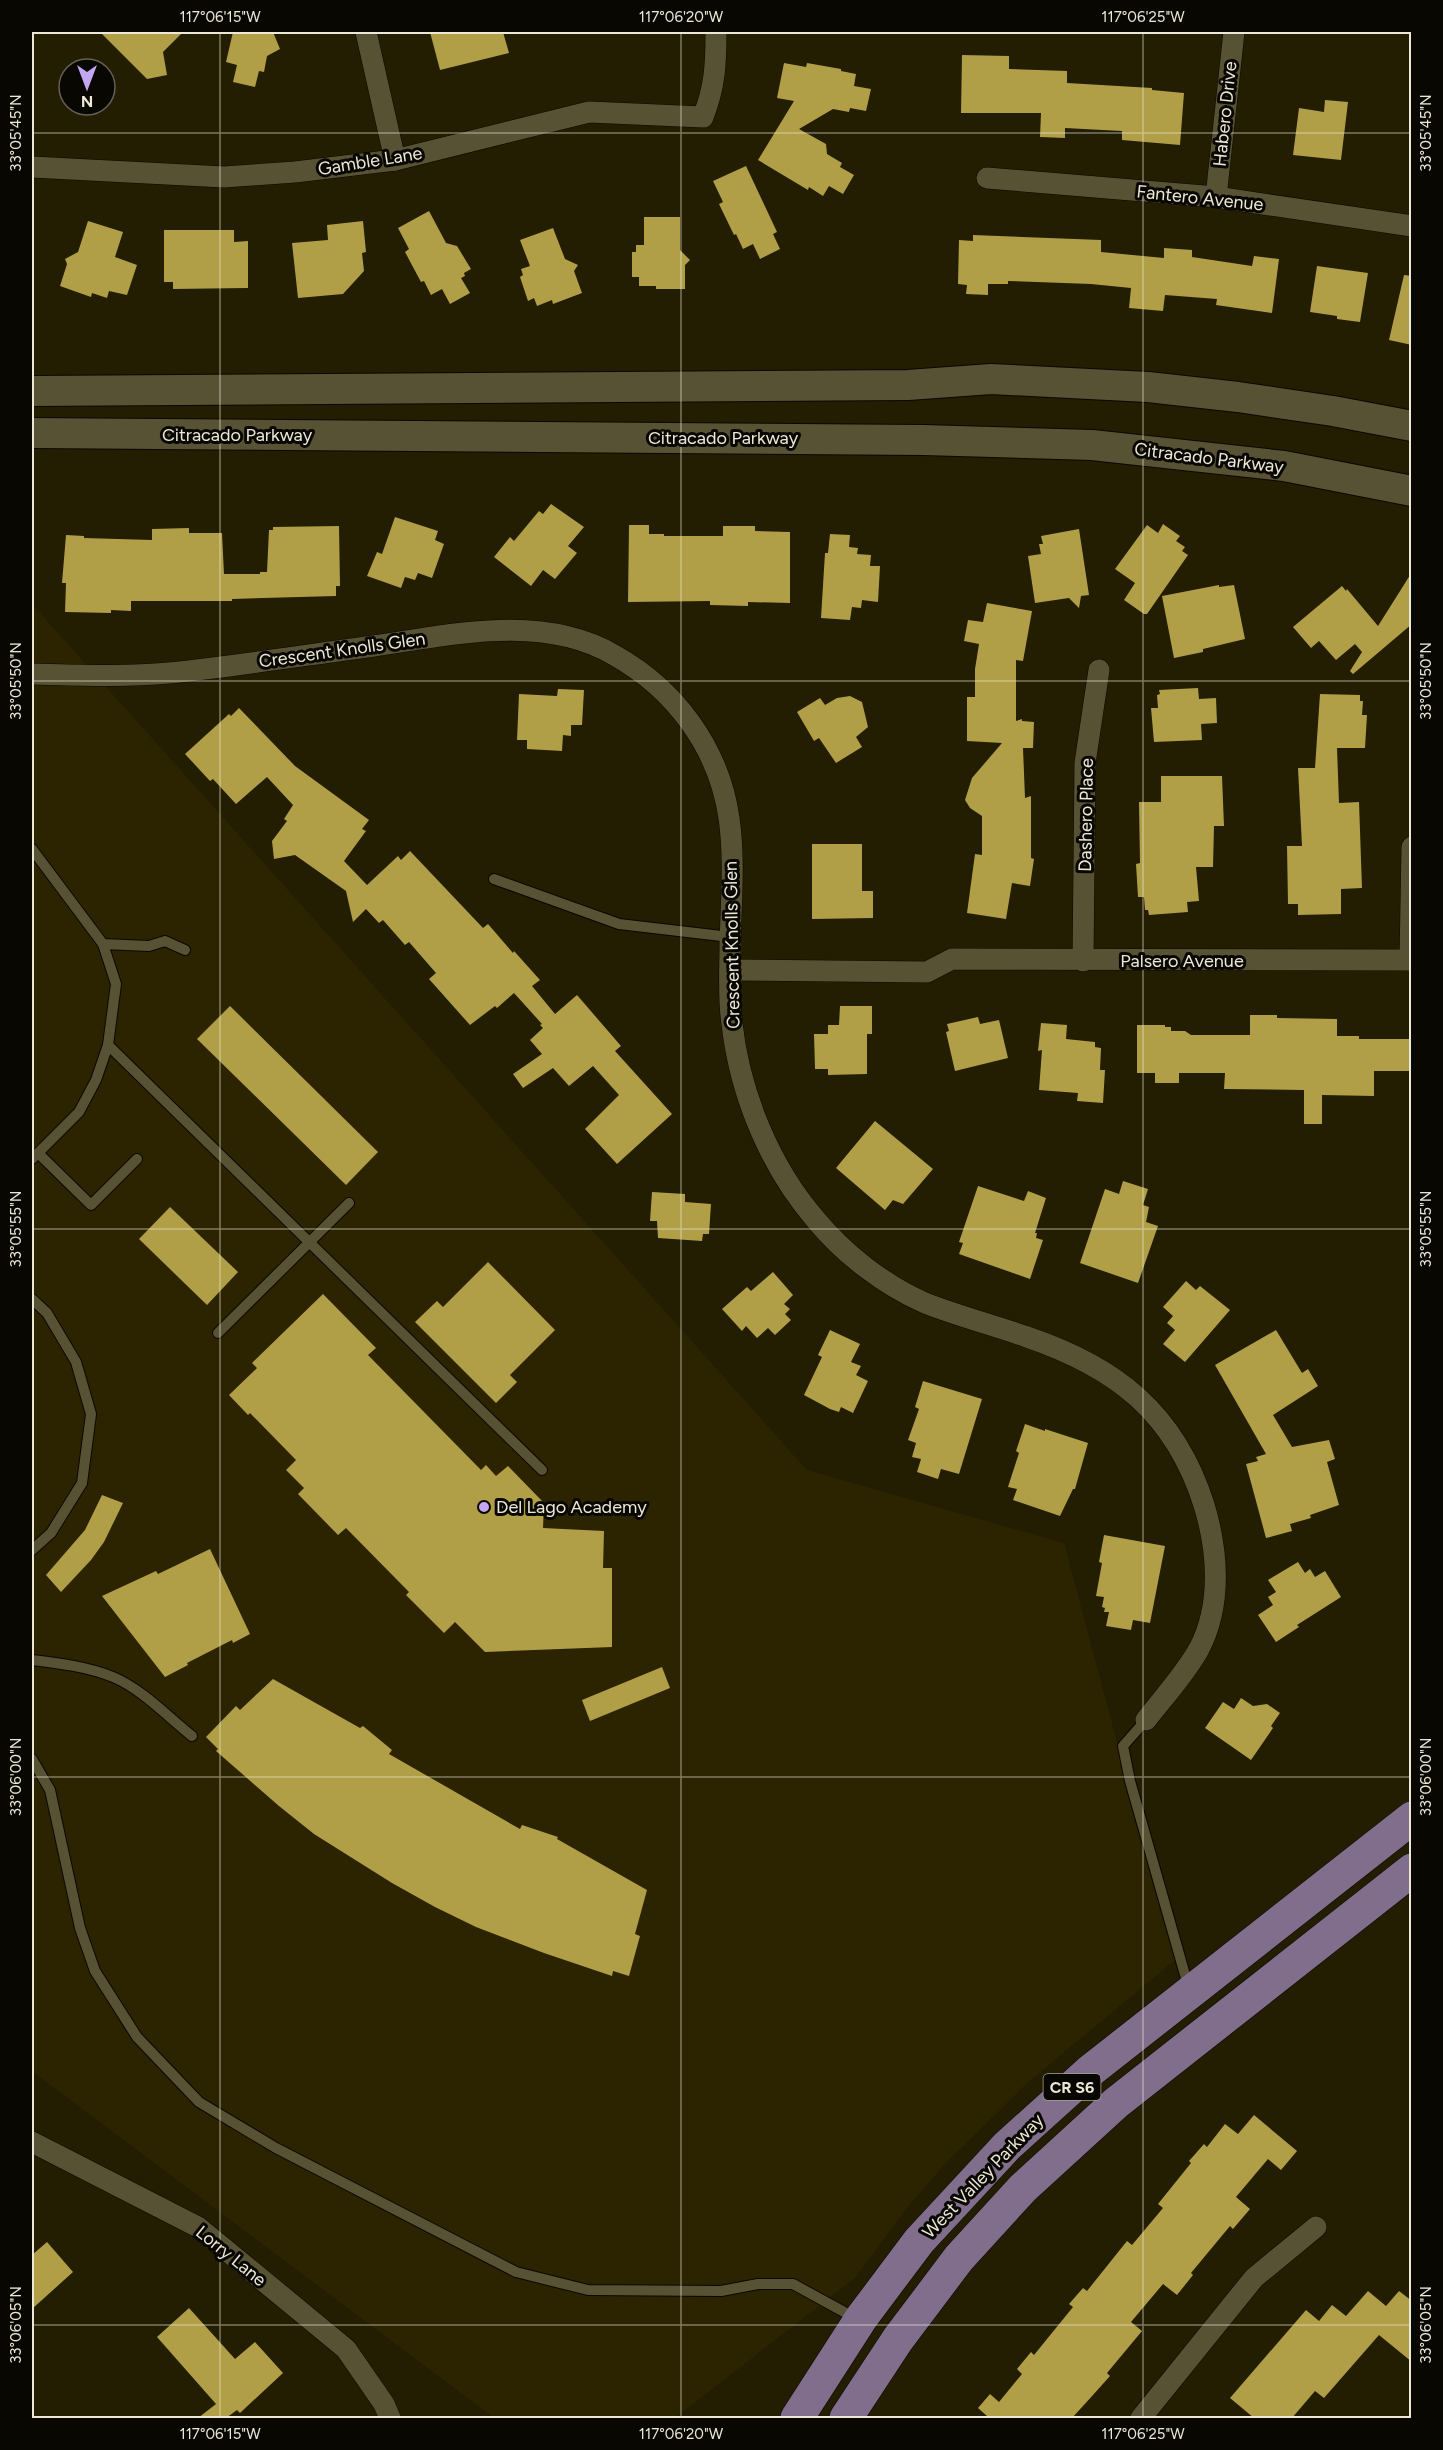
<svg xmlns="http://www.w3.org/2000/svg" width="1443" height="2450" font-family="Figtree,sans-serif">
<style>
.built{fill:#2c2400}
.building{fill:#b19f48}
.lines{fill:none;stroke-linecap:round;stroke-linejoin:round}
.lane-casing{stroke:#0c0700;stroke-width:12}
.street-casing{stroke:#0c0700;stroke-width:22}
.secondary-casing{stroke:#0c0700;stroke-width:32}
.primary-casing{stroke:#0c0700;stroke-width:34}
.lane{stroke:#585235;stroke-width:10}
.street{stroke:#585235;stroke-width:21}
.secondary{stroke:#585235;stroke-width:30}
.primary{stroke:#806e8c;stroke-width:33}
.ticks{fill:none;stroke:#ebe8d7;stroke-width:1.5;stroke-opacity:0.45}
.poi-dot{fill:#c3a7f2;stroke:#090701;stroke-width:2}
.labels{text-anchor:middle;stroke-width:6;stroke-linejoin:round;paint-order:stroke}
.shield{fill:#090701;stroke:#a7a497;stroke-width:1.5}
.shield-label{font-size:16px;font-weight:bold;fill:#ebe8d7}
.street-label{font-size:18px;fill:#ebe8d7;stroke:#090701}
.poi-label{font-size:18px;fill:#ebe8d7;stroke:#090701;text-anchor:start}
.neatline{fill:none;stroke:#ebe8d7;stroke-width:2}
.ticks-label{font-size:15px;text-anchor:middle;fill:#ebe8d7}
</style>
<rect width="100%" height="100%" fill="#231d02"/>
<path class="built" d="M32 604 807 1470 1064 1543 1175 1960 1027 2083 946 2163 910 2204 855 2278 675 2418H494L32 2071Z"/>
<g class="building">
<path d="M100 32H183L163 52 167 75 147 79Z"/>
<path d="M233 32H273L280 49 267 56 264 72 259 71 255 87 233 82 237 65 226 62Z"/>
<path d="M430 32H503L509 53 440 70Z"/>
<path d="M962 55 1009 56V69L1067 71V83L1152 88V90L1184 93 1180 145 1122 140V131L1065 128V138L1040 137 1041 113H961Z"/>
<path d="M784 63 806 67 807 63 841 69V71L856 74 854 86 871 89 866 111 850 108 849 112 833 109 799 129 826 144 827 154 842 163 840 167 854 175 843 194 829 186 823 196 809 187 808 190 758 160 794 101 777 98Z"/>
<path d="M1325 100 1348 102 1341 160 1293 155 1299 108 1324 112Z"/>
<path d="M746 166 777 232 773 234 780 249 760 259 753 244 743 249 736 234 734 235 719 204 723 202 713 181Z"/>
<path d="M429 211 446 243 457 246 471 269 464 273 465 276 461 278 470 293 450 304 442 289 431 295 424 281 421 282 405 252 409 249 398 228Z"/>
<path d="M644 217H680V250L690 260 685 265V289H656V286H639V277H632V252H636V245H644Z"/>
<path d="M88 221 123 232 115 257 137 265 127 295 109 291 107 298 92 293 91 297 60 286 67 264 65 259 78 252Z"/>
<path d="M363 221 366 252 362 253 364 271 343 294 298 298 292 243 328 240 327 225Z"/>
<path d="M553 228 565 259 578 265 574 271 582 293 553 304 552 300 537 306 534 298 528 301 520 277 523 275 521 269 530 266 520 240Z"/>
<path d="M164 230H234V242L248 241V288L173 289V282H164Z"/>
<path d="M973 235 1101 240V252L1164 258V248L1192 250V257L1252 266 1254 256 1279 259 1272 313 1216 305 1217 299 1165 295 1163 311 1129 308 1131 288 1091 284 1008 281V284H988V295L966 294 967 285 958 284 959 240 973 241Z"/>
<path d="M1317 266 1368 273 1360 322 1337 319V316L1310 312Z"/>
<path d="M1404 275 1412 276V345L1389 340Z"/>
<path d="M551 504 584 527 568 546 577 553 555 579 543 570 531 586 494 557 510 537 514 541 539 511 543 514Z"/>
<path d="M395 517 438 531 435 540 444 544 432 578 418 573 415 580 405 577 401 588 367 576 377 552 382 554Z"/>
<path d="M1163 524 1180 536 1176 541 1185 547 1182 551 1188 555 1147 614H1144L1124 600 1135 583 1115 569 1147 525 1158 533Z"/>
<path d="M629 525H649V534H664V536H723V526H755V531L790 532V603L748 602V606L710 605V601L628 602Z"/>
<path d="M339 526 340 586H336V596L232 599V601H131V611L111 610V613L65 612 66 583H62L66 535 84 536V538L152 540V529L189 528V533H222L224 574H260V572H267L269 530H273V527Z"/>
<path d="M1079 529 1089 595 1081 596 1079 608 1069 598 1035 603 1028 556 1041 554 1039 544H1043L1041 536Z"/>
<path d="M830 534 850 535 849 547 858 548 857 554 871 555 870 566H880L878 602 862 600 861 608 852 607 850 620 821 618 825 553H828Z"/>
<path d="M1412 572V624L1353 674 1350 671 1362 652 1355 644 1336 660 1319 641 1311 648 1293 627 1342 586 1346 591 1347 589 1378 626Z"/>
<path d="M1219 585V587L1234 585 1245 639 1203 649V652L1174 658 1162 596Z"/>
<path d="M987 603 1032 611 1023 661 1016 660V721L1022 719V721L1034 722 1033 748H1023L1025 798 1031 796V858L1034 859 1030 886 1012 883 1006 919 967 913 975 854 982 855V816L970 808 965 800 972 778 1002 743 967 741V697H975V669L979 644 964 641 968 620 983 622Z"/>
<path d="M1198 688 1199 699 1216 698 1217 723 1201 724 1202 740 1154 742 1151 708H1158L1157 695 1160 694 1159 690Z"/>
<path d="M558 689 584 690 582 725H571V736L563 735 562 751 527 749V740H517L519 694 557 696Z"/>
<path d="M1320 694 1360 695V701H1363L1362 715H1367L1365 748H1337L1339 803 1359 802 1362 888 1341 889V914L1298 915V904H1288L1287 846H1302L1298 768H1315Z"/>
<path d="M850 696 862 702 868 727 856 737 862 747 836 763 819 738 814 741 797 712 820 698 825 705 837 698Z"/>
<path d="M239 708 295 766 369 820 362 829 366 831 344 861 367 885 398 856 401 860 410 851 483 928 488 924 513 953 514 951 540 980 532 986 555 1014 577 995 621 1046 615 1051 672 1114 617 1164 585 1129 619 1095 593 1066 569 1086 553 1068 523 1088 513 1074 542 1054 530 1040 543 1028 540 1025 542 1024 514 993 497 1008 495 1006 470 1025 429 979 436 973 409 942 405 945 383 920 379 923 366 909 353 922 346 891 295 855 274 859 272 841 287 821 284 819 293 805 267 777 236 804 213 779 210 781 185 754 229 714 231 716Z"/>
<path d="M1161 776H1222L1224 826H1214L1213 867H1196L1199 901 1187 902 1188 912 1149 915 1148 910H1145L1144 897H1138L1136 864 1140 863 1139 802H1161Z"/>
<path d="M812 844H862V891H873V918L812 919Z"/>
<path d="M230 1006 378 1152 346 1185 197 1039Z"/>
<path d="M840 1006H872V1034H867V1074L828 1075V1069H815L814 1034H828V1025H839Z"/>
<path d="M1250 1015H1277V1018L1337 1019V1036H1359V1039H1412V1071H1374V1096L1322 1095V1124H1304V1090L1224 1089 1225 1073H1179V1083H1155V1073H1137V1025H1165V1027H1171V1031H1185L1191 1035H1250Z"/>
<path d="M978 1017 980 1024 999 1020 1008 1058 955 1071 946 1032 949 1031 947 1024Z"/>
<path d="M1041 1023 1067 1025 1066 1039 1095 1042V1047L1101 1048 1100 1070H1105L1103 1103 1077 1101 1078 1093 1039 1090 1042 1050 1038 1051Z"/>
<path d="M875 1121 933 1169 903 1204 893 1200 885 1210 836 1168Z"/>
<path d="M1123 1181 1148 1189 1143 1205 1149 1207 1146 1222 1158 1226 1138 1283 1080 1263 1105 1189 1119 1194Z"/>
<path d="M978 1186 1024 1201 1028 1191 1046 1198 1035 1233H1037L1036 1238 1043 1240 1030 1279 959 1254 963 1243 959 1242Z"/>
<path d="M652 1192 685 1194V1202L711 1204 709 1234H703L702 1241 658 1238 657 1221H650Z"/>
<path d="M170 1207 238 1272 207 1305 139 1239Z"/>
<path d="M488 1262 555 1330 510 1375 517 1382 496 1403 415 1322 437 1301 443 1307Z"/>
<path d="M773 1272 793 1295 784 1304 790 1309 785 1314 791 1320 775 1335 768 1328 757 1338 746 1326 742 1331 722 1309 747 1287 751 1291Z"/>
<path d="M1186 1281 1196 1290 1200 1286 1230 1310 1185 1362 1163 1344 1175 1330 1167 1323 1173 1316 1163 1307Z"/>
<path d="M323 1294 376 1348 368 1355 481 1470 486 1465 496 1476 508 1466 544 1503 543 1528 604 1531 603 1568H612V1647L485 1652 455 1622 444 1633 406 1595 409 1592 346 1528 338 1535 298 1494 304 1488 286 1470 296 1460 250 1413 248 1415 229 1395 257 1368 252 1363Z"/>
<path d="M830 1330 860 1344 851 1362 861 1366 856 1375 868 1381 853 1413 841 1407 839 1412 830 1409 804 1395 822 1357 818 1355Z"/>
<path d="M1276 1330 1302 1373 1308 1369 1318 1386 1273 1415 1292 1447 1329 1440 1335 1459 1327 1462 1339 1505 1310 1515 1311 1518 1290 1524 1292 1531 1266 1538 1246 1464 1258 1461 1256 1457 1266 1454 1215 1365Z"/>
<path d="M923 1381 982 1399 959 1474 941 1469 938 1479 917 1472 921 1459 912 1457 916 1443 908 1440 919 1409 915 1407Z"/>
<path d="M1025 1424 1045 1431V1429L1088 1443 1075 1489H1073L1060 1516 1013 1500 1017 1489 1008 1487 1019 1453 1016 1451Z"/>
<path d="M102 1495 123 1503 104 1542 91 1560 61 1592 46 1575 85 1530Z"/>
<path d="M1104 1535 1165 1546 1150 1623 1133 1620 1131 1630 1106 1626 1109 1612H1104L1105 1608 1102 1607 1104 1597 1096 1596 1102 1563 1099 1562Z"/>
<path d="M210 1549 250 1634 233 1643 232 1640 187 1663 188 1665 165 1677 102 1596 156 1571 158 1574Z"/>
<path d="M1298 1562 1305 1573 1310 1569 1315 1577 1325 1571 1341 1597 1297 1625 1299 1627 1276 1642 1258 1615 1273 1605 1268 1597 1276 1592 1268 1580Z"/>
<path d="M662 1667 670 1688 590 1721 582 1700Z"/>
<path d="M273 1679 360 1728 363 1726 392 1750 389 1754 520 1829 522 1825 558 1837 557 1839 647 1890 635 1934 640 1936 629 1976 613 1971 612 1976 544 1953 476 1927 435 1907 392 1883 314 1834 279 1806 216 1751 218 1749 206 1737 236 1706 240 1710Z"/>
<path d="M1241 1698 1253 1706 1267 1704 1280 1713 1271 1726 1273 1728 1251 1760 1205 1728 1223 1702 1234 1709Z"/>
<path d="M1254 2115 1297 2151 1281 2170 1268 2159 1236 2197 1250 2209 1233 2229 1230 2226 1191 2273 1193 2275 1177 2295 1163 2284 1131 2322 1142 2331 1107 2373 1110 2376 1093 2395 1072 2418H985L987 2416 978 2408 990 2394 999 2402 1022 2374 1017 2369 1031 2352 1034 2355 1073 2307 1069 2304 1083 2288 1087 2291 1127 2241 1132 2245 1163 2208 1158 2204 1191 2163 1189 2161 1204 2144 1207 2147 1225 2124 1238 2134Z"/>
<path d="M47 2242 73 2272 32 2309V2255Z"/>
<path d="M1368 2291 1386 2306 1399 2291 1412 2301V2362L1379 2335 1324 2398 1315 2391 1292 2418H1254L1230 2398 1306 2310 1319 2321 1332 2305 1346 2316Z"/>
<path d="M189 2308 235 2359 255 2342 283 2373 240 2413 237 2410 226 2418H198L216 2404 157 2337Z"/>
</g>
<g class="lines">
<defs>
<g id="lane">
<path d="M32 849 103 944 149 946 165 941 185 950"/>
<path d="M494 879 619 924 730 937"/>
<path d="M103 944 116 984 108 1045 542 1470"/>
<path d="M38 1153 91 1205 137 1159"/>
<path d="M32 1159 79 1112 96 1080 108 1045"/>
<path d="M32 1299 47 1313 76 1362 91 1414 82 1483 51 1533 32 1550"/>
<path d="M218 1333 349 1203"/>
<path d="M32 1660C58 1663 89 1667 113 1677 142 1689 168 1717 192 1736"/>
<path d="M1146 1720 1123 1746 1130 1781 1189 1989"/>
<path d="M32 1759 50 1790 80 1928 95 1971 137 2037 199 2102 276 2148 516 2272 588 2290 721 2291 758 2284H793L857 2319"/>
</g>
<g id="street">
<path d="M366 32 395 160"/>
<path d="M32 167 224 177 295 172 395 160 589 112 703 117C715 87 716 64 716 32"/>
<path d="M987 178 1216 197 1412 226"/>
<path d="M1216 197 1234 32"/>
<path d="M32 674C77 675 124 677 169 673 237 666 306 655 374 646 451 635 542 613 614 655 675 689 719 748 729 818 735 859 731 904 730 945 730 971 728 998 732 1024 740 1094 770 1167 816 1220 844 1254 884 1285 925 1303 958 1316 993 1325 1027 1337 1116 1367 1175 1413 1204 1505 1218 1551 1222 1605 1199 1649 1185 1674 1164 1697 1146 1720"/>
<path d="M1410 960 1412 847"/>
<path d="M1083 961 1085 763 1099 670"/>
<path d="M730 970 927 972 952 959 1412 960"/>
<path d="M32 2142 198 2227 346 2349 384 2404 390 2418"/>
<path d="M1141 2418 1254 2278 1316 2227"/>
</g>
<g id="secondary">
<path d="M32 391 908 385 991 379 1148 387 1238 397 1333 411 1412 426"/>
<path d="M32 433 923 440 1092 445 1284 466 1412 491"/>
</g>
<g id="primary">
<path d="M797 2418 862 2317 919 2241 1007 2146 1090 2071 1412 1818"/>
<path d="M846 2418 898 2339 959 2258 1023 2188 1116 2103 1412 1870"/>
</g>
</defs>
<use href="#lane" class="lane-casing"/>
<use href="#street" class="street-casing"/>
<use href="#secondary" class="secondary-casing"/>
<use href="#primary" class="primary-casing"/>
<use href="#lane" class="lane"/>
<use href="#street" class="street"/>
<use href="#secondary" class="secondary"/>
<use href="#primary" class="primary"/>
</g>
<path class="ticks" d="M220 32V2418M681 32V2418M1143 32V2418M32 133H1412M32 681H1412M32 1229H1412M32 1777H1412M32 2325H1412"/>
<circle class="poi-dot" cx="484" cy="1507" r="6"/>
<g class="labels">
<rect class="shield" x="1043.5" y="2074" width="57" height="26" rx="4.5"/>
<g class="shield-label">
<text x="1072" y="2093">CR S6</text>
</g>
<g class="street-label">
<text transform="translate(1225 114) rotate(-84)" y="6">Habero Drive</text>
<text transform="translate(370 161) rotate(-9)" y="6">Gamble Lane</text>
<text transform="translate(1200 198) rotate(6)" y="6">Fantero Avenue</text>
<text x="237" y="441">Citracado Parkway</text>
<text x="723" y="444">Citracado Parkway</text>
<text transform="translate(1209 458) rotate(7)" y="6">Citracado Parkway</text>
<text transform="translate(342 650) rotate(-8)" y="6">Crescent Knolls Glen</text>
<text transform="translate(1086 815) rotate(-89)" y="6">Dashero Place</text>
<text transform="translate(732 945) rotate(-91)" y="6">Crescent Knolls Glen</text>
<text x="1182" y="967">Palsero Avenue</text>
<text transform="translate(983 2176) rotate(-46)" y="6">West Valley Parkway</text>
<text transform="translate(231 2256) rotate(39)" y="6">Lorry Lane</text>
</g>
<g class="poi-label">
<text x="496" y="1513">Del Lago Academy</text>
</g>
</g>
<rect width="1443" height="2450" fill="none" stroke="#090701" stroke-width="66"/>
<g transform="translate(87 87) rotate(180)"><circle r="28" fill="#090701" stroke="#636157" stroke-width="1.5"/>
<path d="M0-4.5L10 22L0 15L-10 22Z" fill="#c3a7f2"/>
<text y="-9" font-size="16" font-weight="bold" text-anchor="middle" fill="#ebe8d7">N</text>
</g>
<rect x="33" y="33" width="1377" height="2384" class="neatline"/>
<g class="ticks-label">
<text x="220" y="22">117°06'15"W</text>
<text x="681" y="22">117°06'20"W</text>
<text x="1143" y="22">117°06'25"W</text>
<text transform="translate(1426 133) rotate(-90)" y="5">33°05'45"N</text>
<text transform="translate(16 133) rotate(-90)" y="5">33°05'45"N</text>
<text transform="translate(1426 681) rotate(-90)" y="5">33°05'50"N</text>
<text transform="translate(16 681) rotate(-90)" y="5">33°05'50"N</text>
<text transform="translate(1426 1229) rotate(-90)" y="5">33°05'55"N</text>
<text transform="translate(16 1229) rotate(-90)" y="5">33°05'55"N</text>
<text transform="translate(1426 1777) rotate(-90)" y="5">33°06'00"N</text>
<text transform="translate(16 1777) rotate(-90)" y="5">33°06'00"N</text>
<text transform="translate(16 2325) rotate(-90)" y="5">33°06'05"N</text>
<text transform="translate(1426 2325) rotate(-90)" y="5">33°06'05"N</text>
<text x="220" y="2439">117°06'15"W</text>
<text x="681" y="2439">117°06'20"W</text>
<text x="1143" y="2439">117°06'25"W</text>
</g>
</svg>
